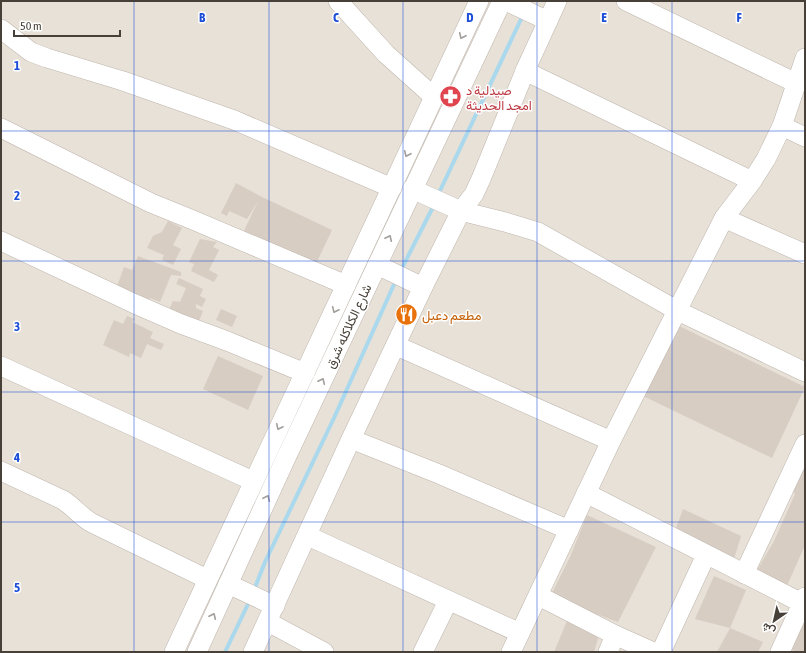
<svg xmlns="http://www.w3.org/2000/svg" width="806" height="653" font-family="'Asap Condensed',Vazirmatn,sans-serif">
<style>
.residential{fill:#e7e1d8}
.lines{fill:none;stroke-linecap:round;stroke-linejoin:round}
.stream{stroke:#aad8ec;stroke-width:4}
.building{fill:#d8cdc3}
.minor-casing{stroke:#bfb6ad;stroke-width:20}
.minor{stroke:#fff;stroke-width:19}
.oneway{stroke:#a3a09c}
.grid{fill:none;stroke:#1d4ed8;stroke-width:1;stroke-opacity:0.55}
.labels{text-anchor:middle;stroke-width:3;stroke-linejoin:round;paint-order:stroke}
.health-label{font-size:13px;fill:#be3a42;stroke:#fff;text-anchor:start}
.food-label{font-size:13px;fill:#c56008;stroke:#fff;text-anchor:start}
.street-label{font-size:13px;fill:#474038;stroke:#fff}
.grid-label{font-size:13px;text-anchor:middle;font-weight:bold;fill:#1d4ed8;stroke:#fff;stroke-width:3;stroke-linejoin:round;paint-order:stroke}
</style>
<rect width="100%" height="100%" fill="#f4efea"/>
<rect class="residential" x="1" y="1" width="804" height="651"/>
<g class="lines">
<g class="stream">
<path d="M438 195 523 15"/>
<path d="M401 270 434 205"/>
<path d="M254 590 265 562 334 418 396 280"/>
<path d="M225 652 250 600"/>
</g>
</g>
<g class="building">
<path d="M236 183 260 196 332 230 315 266 243 233 258 201 247 219 229 211 227 216 221 213Z"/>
<path d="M168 221 182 228 173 245 181 249 173 265 162 260 164 255 147 248 153 236 162 232Z"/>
<path d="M200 239 217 242 213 247 219 250 209 270 218 275 214 282 191 271 194 264 189 262Z"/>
<path d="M138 256 181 272V276L171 275 160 302 150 298 148 305 115 292 124 267 132 270Z"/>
<path d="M179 278 203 289 200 296 206 299 202 307 196 304V308L203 311 199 321 183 314 179 317 168 312 173 301 180 302 186 288 176 284Z"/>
<path d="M221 309 237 316 232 327 216 320Z"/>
<path d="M127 316 135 319 132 322 153 332 150 338 164 344 161 350 147 344 141 358 130 353 129 357 103 345 114 320 123 324Z"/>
<path d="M675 324 805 387 772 458 641 395Z"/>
<path d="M218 356 263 376 248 410 203 389Z"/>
<path d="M805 462V545L786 588 755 574 774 541 795 494 790 487Z"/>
<path d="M683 509 741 536 734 559 674 534Z"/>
<path d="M587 515 656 547 618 622 550 597 570 557Z"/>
<path d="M714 576 746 590 730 628 695 619Z"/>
<path d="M805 611V652H797L787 648Z"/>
<path d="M567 621 599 635 594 652H554Z"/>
<path d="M730 628 763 642 758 652H717Z"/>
</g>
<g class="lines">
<defs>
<g id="minor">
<path d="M338 1 386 54 434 97"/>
<path d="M506 1 548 21"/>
<path d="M626 1 796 83"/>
<path d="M1 29 31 52 47 58 123 81 234 120 392 188"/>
<path d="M525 71 752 181"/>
<path d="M782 126 805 137"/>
<path d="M1 128 151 203 193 220 346 285"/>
<path d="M412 189 461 211 505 222 538 232 678 311 805 372"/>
<path d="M724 218 805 254"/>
<path d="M1 241 135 304 181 324 227 341 305 373"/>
<path d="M377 265 423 287"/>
<path d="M397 346 611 441"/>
<path d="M1 366 253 481"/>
<path d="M351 439 439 474 569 530"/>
<path d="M1 471 63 500C74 507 81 517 92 523L207 579"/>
<path d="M586 493 802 603"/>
<path d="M308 536 520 633"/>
<path d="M744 574 805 444"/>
<path d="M228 584 275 606"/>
<path d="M539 596 615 635 653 652"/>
<path d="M268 622 324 652"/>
<path d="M174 652 479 1"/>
<path d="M197 652 285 460 502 1"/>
<path d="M253 652 351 439 423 287 461 211 474 194 481 179 525 71 557 1"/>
<path d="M423 652 448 601"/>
<path d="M511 652 611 441 724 218 752 181 766 159 782 126 805 58"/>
<path d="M608 652 615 635"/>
<path d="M661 652 706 555"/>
<path d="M780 652 805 597"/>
</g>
</defs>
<use href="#minor" class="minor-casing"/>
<use href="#minor" class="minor"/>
</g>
<defs><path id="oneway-chevron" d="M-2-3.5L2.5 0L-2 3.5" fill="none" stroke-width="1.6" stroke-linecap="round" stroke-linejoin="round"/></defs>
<g class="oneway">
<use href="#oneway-chevron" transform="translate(462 36) rotate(115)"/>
<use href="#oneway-chevron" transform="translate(407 154) rotate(115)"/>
<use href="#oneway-chevron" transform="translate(389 238) rotate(-65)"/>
<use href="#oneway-chevron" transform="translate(335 310) rotate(115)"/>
<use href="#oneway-chevron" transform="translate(322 381) rotate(-65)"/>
<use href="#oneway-chevron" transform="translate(279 427) rotate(116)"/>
<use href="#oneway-chevron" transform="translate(267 498) rotate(-65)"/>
<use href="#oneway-chevron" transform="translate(213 616) rotate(-65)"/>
</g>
<path class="grid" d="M134 1V652M269 1V652M403 1V652M537 1V652M672 1V652M1 131H805M1 261H805M1 392H805M1 522H805"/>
<defs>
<symbol id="pharmacy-disc" viewBox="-11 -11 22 22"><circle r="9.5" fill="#e0444e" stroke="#fff"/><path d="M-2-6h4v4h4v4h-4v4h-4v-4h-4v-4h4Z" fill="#fff"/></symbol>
<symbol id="restaurant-disc" viewBox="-11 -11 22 22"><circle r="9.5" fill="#e8710a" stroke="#fff"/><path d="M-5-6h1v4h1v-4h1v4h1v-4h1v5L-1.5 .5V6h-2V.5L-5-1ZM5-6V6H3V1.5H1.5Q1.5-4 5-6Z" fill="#fff"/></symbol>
</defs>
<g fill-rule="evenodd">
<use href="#pharmacy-disc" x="438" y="84" width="25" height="25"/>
<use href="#restaurant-disc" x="394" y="302" width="25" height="25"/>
</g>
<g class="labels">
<g class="health-label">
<text x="466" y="95">صيدلية د<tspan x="466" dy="15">امجد الحديثة</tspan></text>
</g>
<g class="food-label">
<text x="422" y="320">مطعم دعبل</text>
</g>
<g class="street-label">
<text transform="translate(348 326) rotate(-65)" y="5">شارع الكلاكله شرق</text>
</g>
</g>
<g class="grid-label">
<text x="202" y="22">B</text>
<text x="336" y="22">C</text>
<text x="470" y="22">D</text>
<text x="604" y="22">E</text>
<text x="739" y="22">F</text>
<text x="17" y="70">1</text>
<text x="17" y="200">2</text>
<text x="17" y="331">3</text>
<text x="17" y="462">4</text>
<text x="17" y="592">5</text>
</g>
<rect width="806" height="653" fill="none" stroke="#474038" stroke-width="4"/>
<g transform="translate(774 621) rotate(214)" stroke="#ffffff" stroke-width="3" paint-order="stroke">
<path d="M0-3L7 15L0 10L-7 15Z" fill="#474038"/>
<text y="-6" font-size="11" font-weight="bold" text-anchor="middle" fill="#474038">ش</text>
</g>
<path d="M14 30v6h106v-6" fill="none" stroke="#474038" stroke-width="2"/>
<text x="20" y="30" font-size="12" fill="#474038" stroke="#ffffff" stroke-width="3" paint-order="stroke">50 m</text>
</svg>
